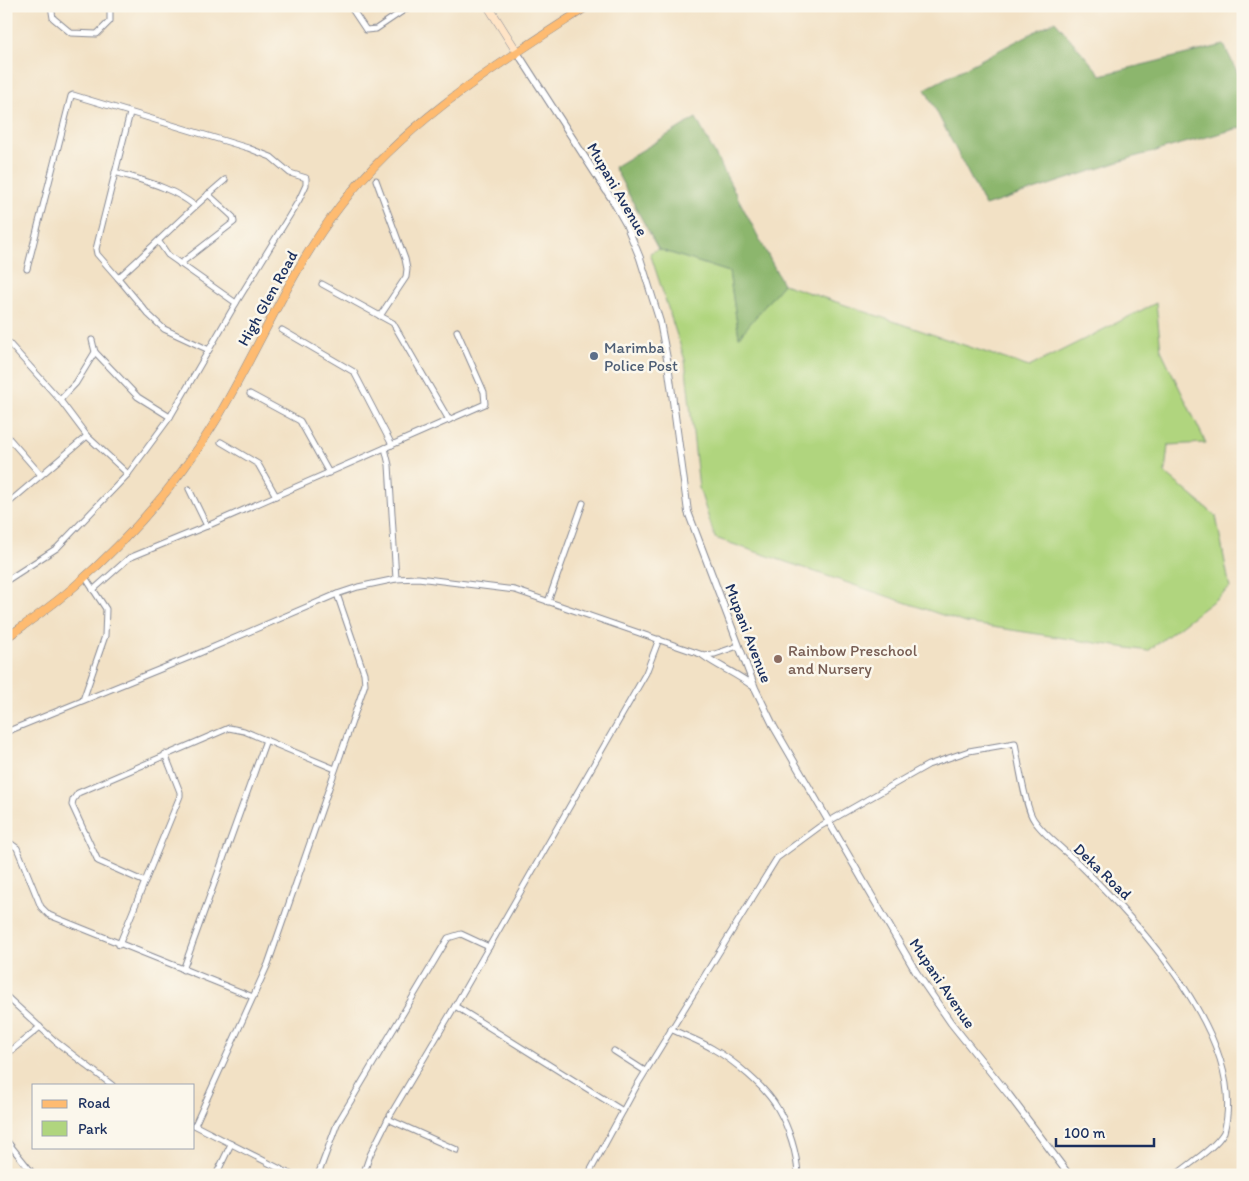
<svg xmlns="http://www.w3.org/2000/svg" width="1249" height="1181" font-family="Itim,sans-serif">
<style>
.green{fill:#b0d57e;stroke:#66826e}
.forest{fill:#8cb66d;stroke:#547266}
.lines{fill:none;stroke-linecap:round;stroke-linejoin:round}
.minor-casing{stroke:#868892;stroke-width:7}
.tertiary-casing{stroke:#868892;stroke-width:8}
.secondary-casing{stroke:#868892;stroke-width:9}
.primary-casing{stroke:#868892;stroke-width:9}
.minor{stroke:#fff;stroke-width:5}
.tertiary{stroke:#fff;stroke-width:6}
.secondary{stroke:#ffe4c6;stroke-width:8}
.primary{stroke:#febb71;stroke-width:8}
.service-dot{fill:#5c6f8a;stroke:#fbf7ec;stroke-width:2}
.education-dot{fill:#8d6e63;stroke:#fbf7ec;stroke-width:2}
.labels{text-anchor:middle;stroke-width:5;stroke-linejoin:round;paint-order:stroke}
.street-label{font-size:16px;fill:#1b2f5e;stroke:#fbf7ec}
.service-label{font-size:16px;fill:#4e5e75;stroke:#fbf7ec;text-anchor:start}
.education-label{font-size:16px;fill:#785e54;stroke:#fbf7ec;text-anchor:start}
</style>
<rect width="100%" height="100%" fill="#fbf7ec"/>
<filter id="ink" filterUnits="userSpaceOnUse"><feTurbulence type="fractalNoise" baseFrequency=".02" numOctaves="2"/><feDisplacementMap in="SourceGraphic" scale="10" xChannelSelector="R" yChannelSelector="G"/><feConvolveMatrix kernelMatrix="1 2 1 2 8 2 1 2 1" color-interpolation-filters="sRGB"/></filter>
<filter id="wash" filterUnits="userSpaceOnUse"><feTurbulence type="fractalNoise" baseFrequency=".0096" numOctaves="4" result="noise"/><feDisplacementMap in="SourceGraphic" scale="20" xChannelSelector="R" yChannelSelector="G"/><feGaussianBlur stdDeviation="1.12" result="paint"/><feColorMatrix in="noise" values="0 0 0 0 0 0 0 0 0 0 0 0 0 0 0 0 0 1.4 0 .05"/><feComposite in="paint" operator="in"/></filter>
<g filter="url(#wash)">
<rect width="100%" height="100%" fill="#f2e1c5"/>
<path class="green" d="M658 249 729 272 739 336 783 284 1029 367 1156 303 1161 350 1206 443 1168 445 1165 473 1216 516 1230 588 1148 651 966 623 715 538 699 488 685 360 650 253Z"/>
<g class="forest">
<path d="M1055 21 1101 75 1224 45 1243 84V127L1134 157 985 206 925 89Z"/>
<path d="M696 118 783 284 739 337 729 272 658 249 614 167Z"/>
</g>
</g>
<g filter="url(#ink)">
<g class="lines">
<defs>
<g id="minor">
<path d="M51 6 53 18 71 33 97 34 110 21V6"/>
<path d="M350 6 366 30 376 29 410 6"/>
<path d="M130 113 96 249 97 254 118 278C154 246 188 211 225 180"/>
<path d="M115 172C143 181 172 187 195 206"/>
<path d="M376 180 405 259 407 269 406 277 380 316"/>
<path d="M159 242 168 255 236 303"/>
<path d="M180 264 234 222 233 217 208 194"/>
<path d="M118 278 148 314 164 329 209 350"/>
<path d="M322 284 393 323 449 420"/>
<path d="M282 330 354 372 392 445"/>
<path d="M6 340 60 400 87 436 128 474"/>
<path d="M92 340 95 352 138 397 170 417"/>
<path d="M250 394 300 421 329 473"/>
<path d="M60 400 76 383 95 352"/>
<path d="M6 435 41 475"/>
<path d="M221 442 258 464 276 496"/>
<path d="M385 448 389 465 396 579"/>
<path d="M189 489 207 526"/>
<path d="M6 505 87 436"/>
<path d="M6 581 57 548 128 474 170 417 236 303 299 200 306 185V178L290 173 271 157 248 148 73 95 71 96 27 269"/>
<path d="M93 590 129 558 207 526 485 404 484 392 457 331"/>
<path d="M548 602 583 503"/>
<path d="M83 700 105 636 106 609 85 577"/>
<path d="M6 732 195 655 337 594 358 587 396 579 418 578 515 590 703 655 715 654 738 646"/>
<path d="M6 840 17 848 41 907 49 915 253 997"/>
<path d="M145 882 98 861 72 805 73 800 78 793 229 728 244 731 335 769"/>
<path d="M119 945 180 796V792L165 754"/>
<path d="M183 970 266 740"/>
<path d="M6 996 55 1041 112 1085"/>
<path d="M455 1006 623 1111"/>
<path d="M671 1029C685 1036 700 1041 713 1049 733 1060 767 1088 778 1109 789 1128 797 1153 798 1175"/>
<path d="M614 1051 645 1071"/>
<path d="M6 1055 40 1027"/>
<path d="M388 1119 457 1150"/>
<path d="M194 1125 292 1175"/>
<path d="M195 1125 268 964 365 684 364 673 337 594"/>
<path d="M6 1140 34 1175"/>
<path d="M216 1175 231 1144"/>
<path d="M318 1175 337 1124 448 938 461 934 489 947"/>
<path d="M363 1175 370 1155 388 1119 455 1006 646 673 659 639"/>
<path d="M588 1175 636 1087 777 858 819 827 928 765 969 751 1015 743C1018 759 1025 808 1034 820 1044 835 1063 849 1077 862 1135 919 1249 1040 1224 1132 1215 1148 1190 1163 1176 1175"/>
</g>
<g id="tertiary">
<path d="M517 52 613 201 626 224 640 258 660 322 668 364 688 512 755 688 774 727 916 972 951 1023 1009 1095 1069 1175"/>
<path d="M703 655C719 667 738 674 754 687"/>
</g>
<path id="secondary" d="M488 6 517 52"/>
<path id="primary" d="M6 638C30 621 55 604 76 585 130 538 178 483 215 422 258 351 289 272 340 206 406 120 499 64 588 6"/>
</defs>
<use href="#minor" class="minor-casing"/>
<use href="#tertiary" class="tertiary-casing"/>
<use href="#secondary" class="secondary-casing"/>
<use href="#primary" class="primary-casing"/>
<use href="#minor" class="minor"/>
<use href="#tertiary" class="tertiary"/>
<use href="#secondary" class="secondary"/>
<use href="#primary" class="primary"/>
</g>
</g>
<circle class="service-dot" cx="594" cy="356" r="5"/>
<circle class="education-dot" cx="778" cy="659" r="5"/>
<g class="labels">
<g class="street-label">
<text transform="translate(618 189) rotate(60)" y="6">Mupani Avenue</text>
<text transform="translate(267 298) rotate(-61)" y="6">High Glen Road</text>
<text transform="translate(749 633) rotate(69)" y="6">Mupani Avenue</text>
<text transform="translate(1103 871) rotate(44)" y="6">Deka Road</text>
<text transform="translate(943 983) rotate(56)" y="6">Mupani Avenue</text>
</g>
<g class="service-label">
<text x="604" y="353">Marimba<tspan x="604" dy="18">Police Post</tspan></text>
</g>
<g class="education-label">
<text x="788" y="656">Rainbow Preschool<tspan x="788" dy="18">and Nursery</tspan></text>
</g>
</g>
<rect width="1249" height="1181" fill="none" stroke="#fbf7ec" stroke-width="25"/>
<rect x="32" y="1084" width="162" height="65" fill="#fbf7ec" stroke="#a1a7b3"/>
<rect x="42" y="1100" width="25" height="8" fill="#febb71" stroke="#a1a7b3"/>
<text x="78" y="1108" font-size="15" fill="#1b2f5e">Road</text>
<rect x="42" y="1121" width="25" height="15" fill="#b0d57e" stroke="#a1a7b3"/>
<text x="78" y="1134" font-size="15" fill="#1b2f5e">Park</text>
<path d="M1056 1138v8h98v-8" fill="none" stroke="#1b2f5e" stroke-width="2.5"/>
<text x="1064" y="1138" font-size="15" fill="#1b2f5e" stroke="#fbf7ec" stroke-width="4" paint-order="stroke">100 m</text>
</svg>
